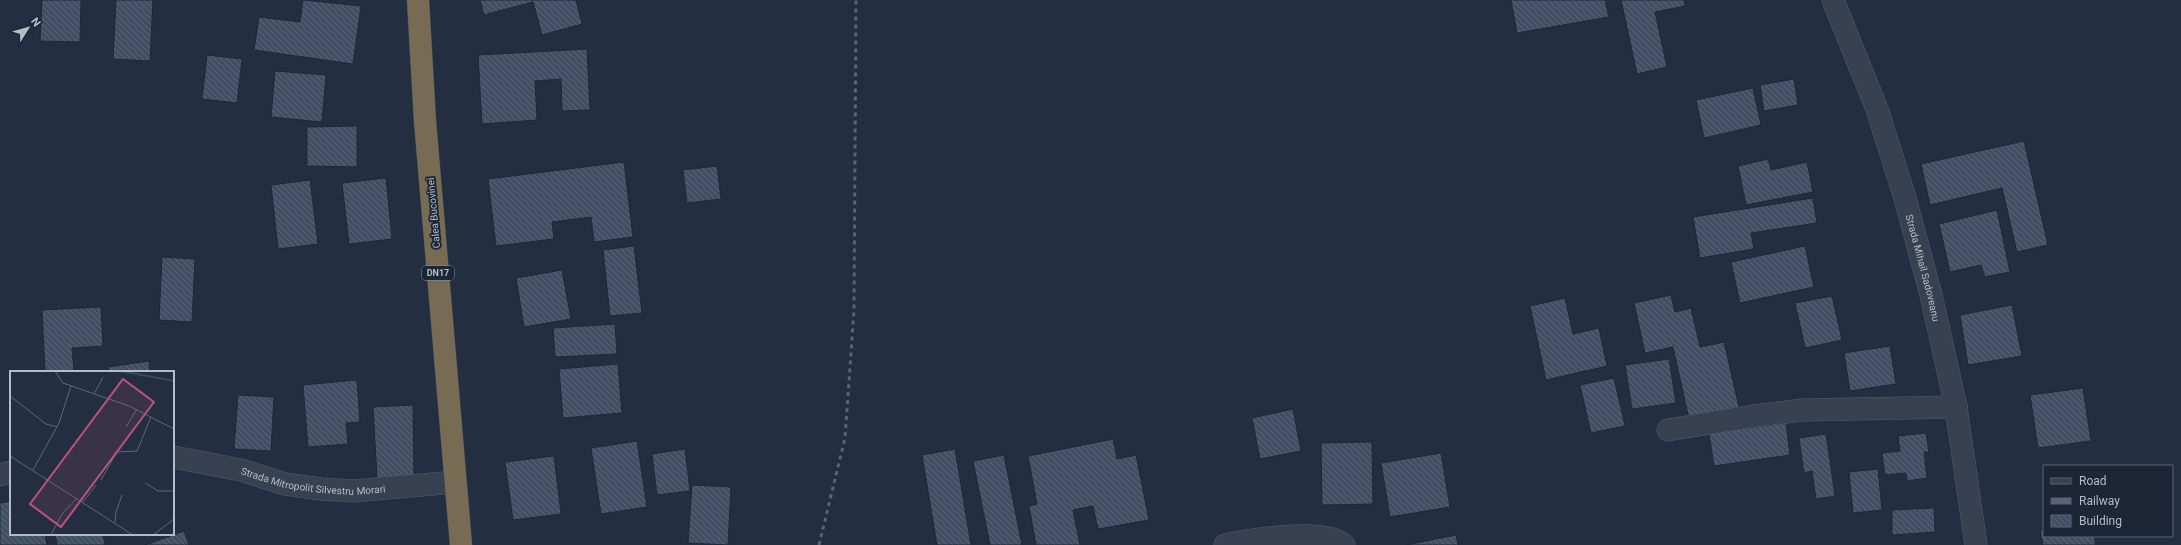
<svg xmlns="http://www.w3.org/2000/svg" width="2181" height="545" font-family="Roboto,sans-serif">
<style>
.building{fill:url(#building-back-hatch);stroke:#1e2838}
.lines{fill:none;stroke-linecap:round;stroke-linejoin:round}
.minor-casing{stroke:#525c6b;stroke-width:23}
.highway-casing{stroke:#3f4958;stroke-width:23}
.minor{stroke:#374151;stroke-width:22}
.highway{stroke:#776b54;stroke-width:22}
.rail{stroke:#596478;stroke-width:3;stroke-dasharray:4 4;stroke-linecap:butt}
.labels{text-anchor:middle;stroke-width:4;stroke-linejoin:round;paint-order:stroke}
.shield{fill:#1c2636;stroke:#868f9e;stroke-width:1}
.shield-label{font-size:9px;font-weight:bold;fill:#b4bccb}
.street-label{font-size:10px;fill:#b4bccb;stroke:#1c2636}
.inset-river{fill:none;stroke:#364969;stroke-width:2}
.inset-road{fill:none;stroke:#5d6778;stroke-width:1}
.view{fill:#bd5182;fill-opacity:0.15;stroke:#bd5182;stroke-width:2}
.inset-edge{fill:none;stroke:#b4bccb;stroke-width:2}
</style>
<defs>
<pattern id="building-back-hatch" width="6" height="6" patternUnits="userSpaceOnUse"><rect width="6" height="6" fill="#424e63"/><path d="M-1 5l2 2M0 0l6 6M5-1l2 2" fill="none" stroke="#5b6678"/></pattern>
</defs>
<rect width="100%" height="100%" fill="#232e41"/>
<g class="building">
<path d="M42 0H81L80 42 40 41Z"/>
<path d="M116 0H153L150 61 113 59Z"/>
<path d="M303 0 361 6 353 64 254 50 259 17 300 22Z"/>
<path d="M480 0H576L582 24 542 35 533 2 484 15Z"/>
<path d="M1511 0H1605L1609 17 1517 33Z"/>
<path d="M1621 0H1684L1685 6 1655 12 1667 67 1637 74Z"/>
<path d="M587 49 590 110 562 111 561 79 535 81 537 120 482 124 478 55Z"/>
<path d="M207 55 242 59 237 103 202 99Z"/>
<path d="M275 71 326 75 322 122 271 117Z"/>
<path d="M1794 79 1798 105 1764 111 1760 85Z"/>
<path d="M1753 88 1761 125 1704 138 1696 100Z"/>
<path d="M357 126V167L307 166V127Z"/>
<path d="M2024 141 2048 245 2017 252 2002 188 1930 205 1921 164Z"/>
<path d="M1768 159 1771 170 1807 162 1813 192 1746 205 1738 166Z"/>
<path d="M624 162 633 237 594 242 591 217 552 222 554 239 496 246 488 179Z"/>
<path d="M717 166 721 199 687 203 683 170Z"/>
<path d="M386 178 392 239 349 244 342 183Z"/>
<path d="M310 180 318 244 278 249 271 185Z"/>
<path d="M1813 198 1817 223 1751 233 1754 249 1700 258 1693 217Z"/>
<path d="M1997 210 2010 272 1985 277 1981 265 1950 272 1939 224Z"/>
<path d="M634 246 642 313 610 316 603 250Z"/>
<path d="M1805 246 1814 287 1740 303 1731 262Z"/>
<path d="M162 257 195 259 192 322 159 320Z"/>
<path d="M562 270 571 319 524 327 516 278Z"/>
<path d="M1671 295 1675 312 1691 308 1700 347 1724 342 1739 407 1689 419 1673 347 1645 353 1634 303Z"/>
<path d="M1832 296 1842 340 1805 348 1795 303Z"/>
<path d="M1565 298 1573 334 1599 328 1607 366 1546 380 1530 306Z"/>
<path d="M2012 305 2022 356 1968 365 1960 315Z"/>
<path d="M101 307 103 346 72 348 74 372H45L42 310Z"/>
<path d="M615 324 617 354 555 357 553 328Z"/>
<path d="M1890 346 1896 384 1850 391 1844 353Z"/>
<path d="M1669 359 1676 403 1632 409 1625 365Z"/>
<path d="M149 361 150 372H109L108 367Z"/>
<path d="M618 364 622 413 563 418 559 369Z"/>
<path d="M1614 378 1625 426 1591 433 1580 385Z"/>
<path d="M357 380 360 422 346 423 348 444 308 447 303 385Z"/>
<path d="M2083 388 2091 441 2038 448 2030 395Z"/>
<path d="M238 395 274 397 271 451 234 449Z"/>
<path d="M413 405 414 476 377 478 373 407Z"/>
<path d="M1293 409 1301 451 1260 459 1252 418Z"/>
<path d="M1786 423 1790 455 1714 466 1709 433Z"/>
<path d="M1926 433 1929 452H1924L1927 478 1907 481 1906 473 1885 475 1882 453 1900 451 1898 436Z"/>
<path d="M1826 434 1835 496 1816 499 1812 471 1804 473 1799 438Z"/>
<path d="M1113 439 1117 459 1136 455 1149 520 1098 529 1093 506 1073 510 1080 545H1036L1029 506 1037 504 1028 456Z"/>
<path d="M637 441 647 507 601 514 591 448Z"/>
<path d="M1372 442 1373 504 1322 505 1321 443Z"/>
<path d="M685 449 690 491 657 495 652 454Z"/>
<path d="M955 449 971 545H937L922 455Z"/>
<path d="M1441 453 1450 507 1390 517 1381 463Z"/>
<path d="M1004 455 1022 545H990L973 461Z"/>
<path d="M554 456 561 514 513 520 505 462Z"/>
<path d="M1878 469 1882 510 1853 513 1849 472Z"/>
<path d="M692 485 731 487 728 545 688 543Z"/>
<path d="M11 501V534H45L47 545H0V503Z"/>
<path d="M1934 508 1935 532 1892 535V510Z"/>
<path d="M2044 530V536H2094L2096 545H2043L2040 531Z"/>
<path d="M184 531 189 545H145Z"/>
<path d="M55 534H103L105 545H57Z"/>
<path d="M1456 535 1458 545H1406Z"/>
</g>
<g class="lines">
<defs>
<g id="minor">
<path id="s1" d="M1833 0 1877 109 1905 198 1931 295 1956 407 1976 545"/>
<path d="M1668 430 1753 416 1803 410 1956 407"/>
<path id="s2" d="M173 457 241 470 285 484 321 489 354 491 455 482"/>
<path d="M0 475 11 472"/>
<path d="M1225 545C1250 540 1325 527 1344 545"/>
</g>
<path id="highway" d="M418 0 425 121 461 545"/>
</defs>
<use href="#minor" class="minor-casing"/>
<use href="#highway" class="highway-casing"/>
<use href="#minor" class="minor"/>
<use href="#highway" class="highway"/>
<path class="rail" d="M819 545 845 438 854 310 856 0"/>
</g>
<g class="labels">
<rect class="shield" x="422" y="266" width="32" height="14" rx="3"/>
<g class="shield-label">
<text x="438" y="276">DN17</text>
</g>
<g class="street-label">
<text transform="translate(433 213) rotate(-95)" y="4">Calea Bucovinei</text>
<text dy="4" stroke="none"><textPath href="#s1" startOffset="283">Strada Mihail Sadoveanu</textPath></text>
<text dy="4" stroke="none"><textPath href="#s2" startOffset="143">Strada Mitropolit Silvestru Morari</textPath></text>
</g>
</g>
<g transform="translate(10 371)">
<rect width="164" height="164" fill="#232e41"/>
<path class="inset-river" d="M111 0 164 10"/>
<path class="inset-road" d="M45 0 53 12 119 35 164 58M84 23 93 6M0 25 36 53 47 56M116 56 127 38M0 85 123 164M23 99 49 52 61 15M91 109 107 81 127 80 141 46M135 112 148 120H164M73 131 86 114M105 151 106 141 112 124M41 164 52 143 67 127M143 164 164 148"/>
<path class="view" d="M113 8 144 31 51 156 20 133Z"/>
<rect width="164" height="164" class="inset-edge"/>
</g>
<rect x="2043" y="465" width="130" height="72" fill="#1c2636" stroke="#596272"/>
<rect x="2051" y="478" width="20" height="6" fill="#374151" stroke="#596272"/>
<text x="2079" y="485" font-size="12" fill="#b4bccb">Road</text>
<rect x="2051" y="498" width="20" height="6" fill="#596478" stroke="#596272"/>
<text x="2079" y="505" font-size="12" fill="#b4bccb">Railway</text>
<rect x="2051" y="515" width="20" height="12" fill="url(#building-back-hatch)" stroke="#596272"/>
<text x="2079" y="525" font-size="12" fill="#b4bccb">Building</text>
<g transform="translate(28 28) rotate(53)" stroke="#1c2636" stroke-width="3" paint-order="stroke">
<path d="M0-3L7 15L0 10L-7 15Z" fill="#b4bccb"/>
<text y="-6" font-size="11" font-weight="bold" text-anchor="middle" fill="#b4bccb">N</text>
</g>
</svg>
